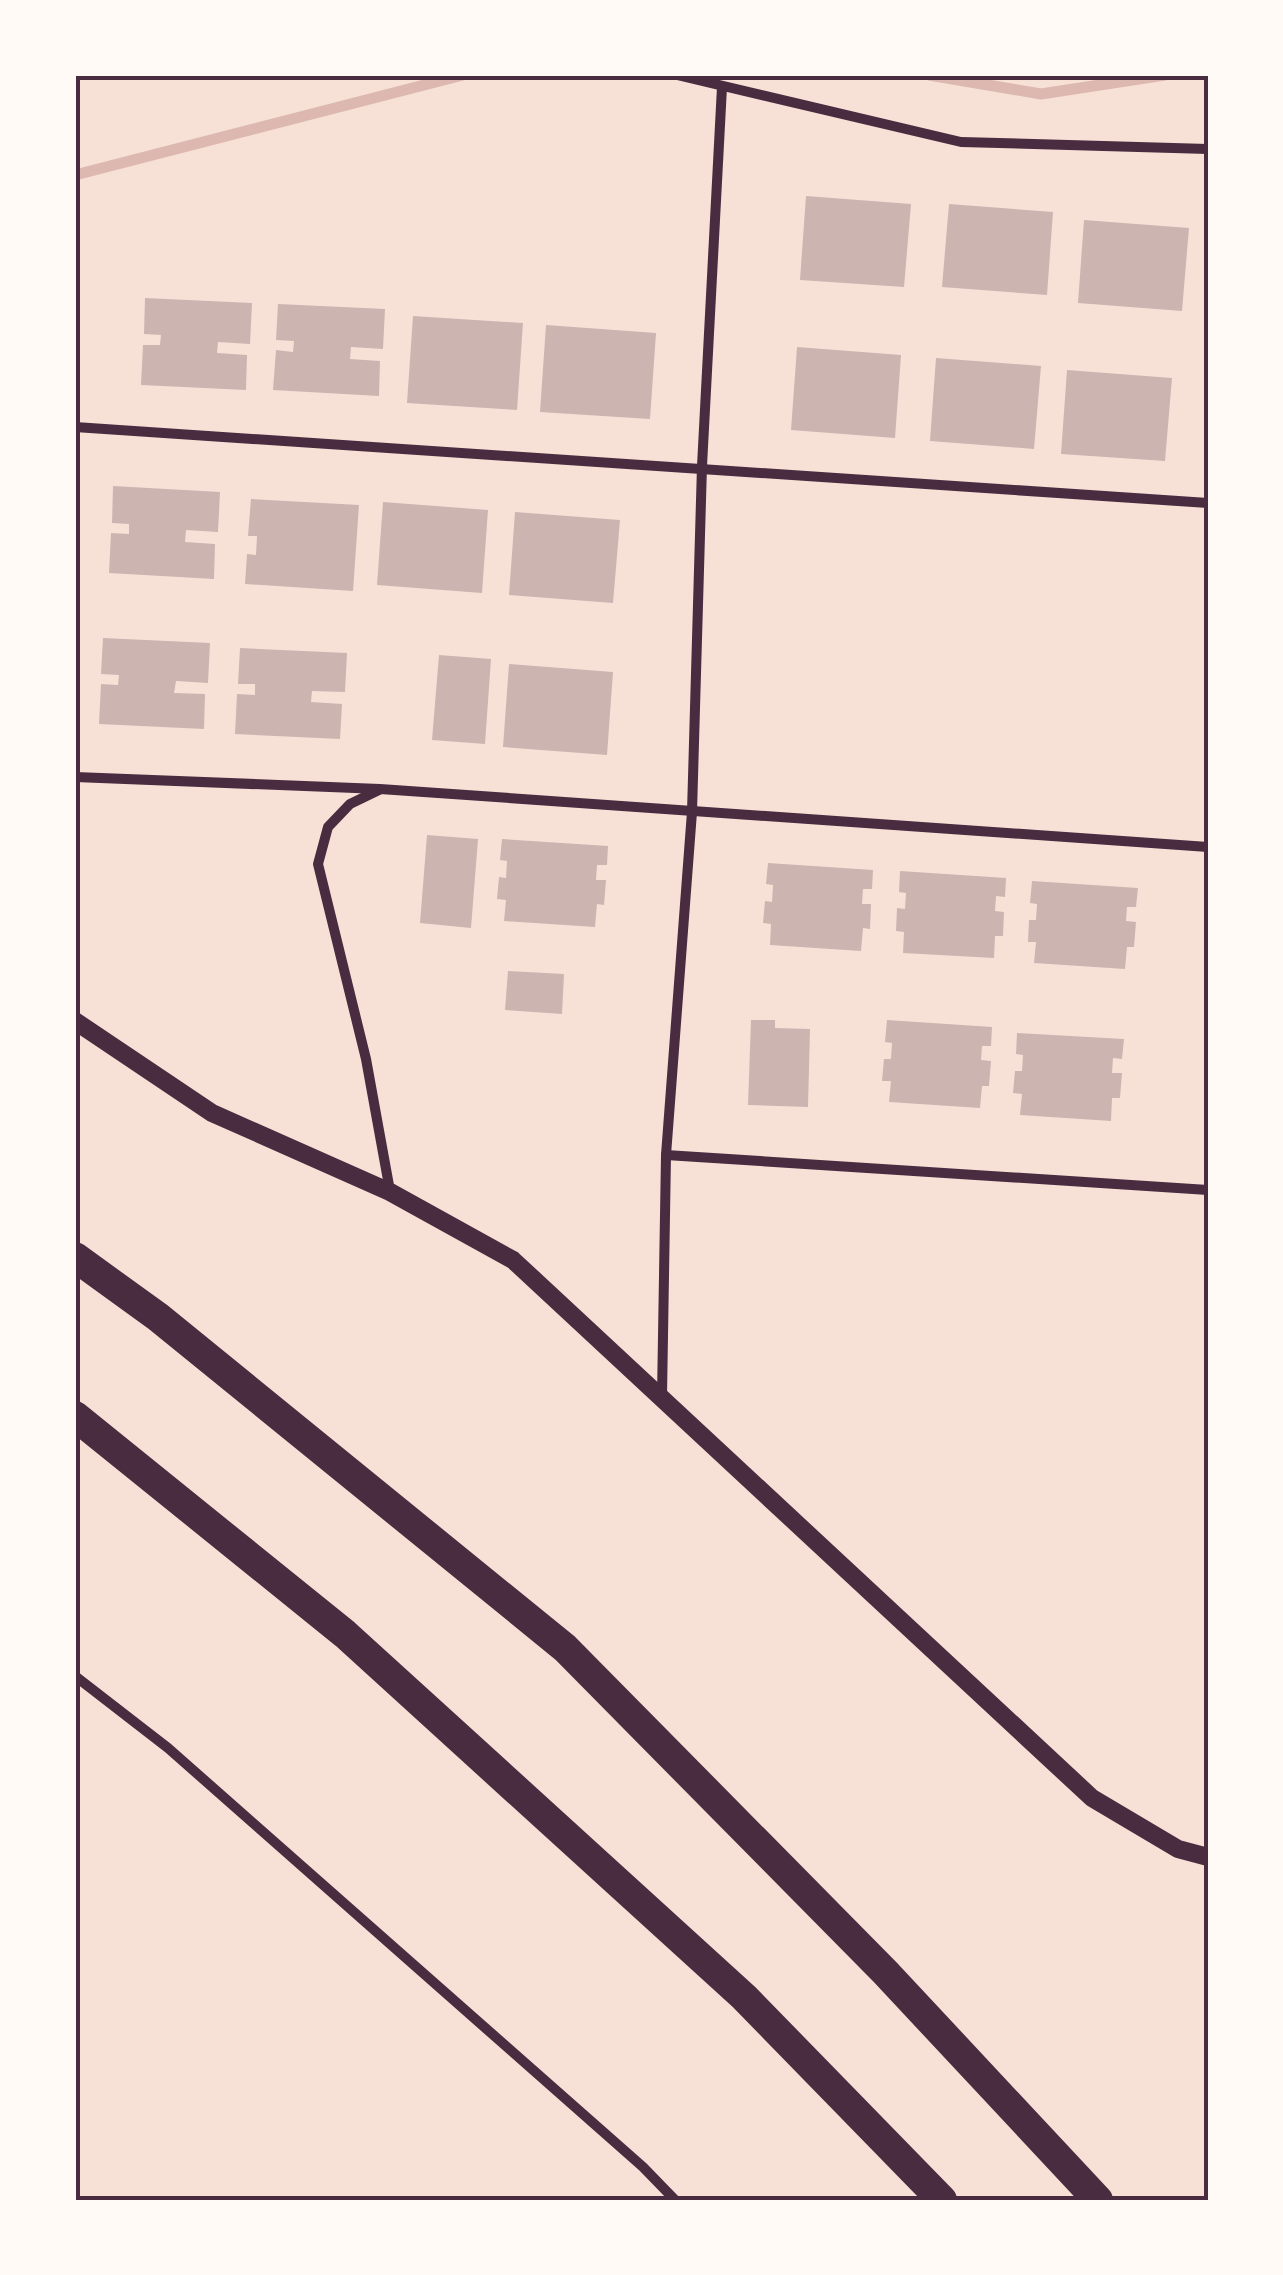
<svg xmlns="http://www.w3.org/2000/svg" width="1283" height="2275" font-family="Cabin,sans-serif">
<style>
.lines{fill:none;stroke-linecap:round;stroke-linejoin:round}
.stream{stroke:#dcb8b0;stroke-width:11}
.building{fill:#ccb4b1}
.minor{stroke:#4a2c40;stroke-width:10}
.tertiary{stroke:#4a2c40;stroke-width:18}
.motorway{stroke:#4a2c40;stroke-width:30}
.neatline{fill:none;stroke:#4a2c40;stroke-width:4}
</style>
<rect width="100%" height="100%" fill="#f7e1d7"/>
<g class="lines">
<g class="stream">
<path d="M929 75 1041 94 1165 75"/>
<path d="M75 175 463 75"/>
</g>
</g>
<g class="building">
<path d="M806 196 911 204 904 287 800 280Z"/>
<path d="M949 204 1053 212 1047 295 942 287Z"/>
<path d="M1084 220 1189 228 1182 311 1078 303Z"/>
<path d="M145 298 252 303 250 344 218 342 217 353 247 355 246 390 141 385 143 345H160L161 335 144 334Z"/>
<path d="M278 304 385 309 383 349 351 347 350 359 380 361 379 396 273 390 276 350 293 352 294 341 276 340Z"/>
<path d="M413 316 523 323 517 410 407 403Z"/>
<path d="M546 325 656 333 650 419 540 412Z"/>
<path d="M797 347 901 355 895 438 791 430Z"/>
<path d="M936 358 1041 366 1034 449 930 441Z"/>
<path d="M1067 370 1172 378 1165 461 1061 454Z"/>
<path d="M113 486 220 492 218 532 186 530 185 542 215 544 214 579 109 573 111 533 129 534V524L112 523Z"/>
<path d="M251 499 359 505 353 591 245 584 247 554 256 555 257 536H248Z"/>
<path d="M383 502 488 510 482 593 377 585Z"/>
<path d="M515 512 620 520 613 603 509 595Z"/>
<path d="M103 638 210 643 208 683 176 681 174 693 205 694 204 729 99 724 101 684 118 685 119 675 101 674Z"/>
<path d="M240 648 347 653 345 692 312 691 311 702 342 704 340 739 235 734 237 694 255 695V684H238Z"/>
<path d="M439 655 491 659 485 744 432 740Z"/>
<path d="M509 664 613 672 607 755 503 747Z"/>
<path d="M427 835 478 839 471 928 420 923Z"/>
<path d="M502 839 608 846 607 865H597L596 880H606L604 905 597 904 595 927 504 921 506 900 497 899 499 877 506 878 507 861 500 860Z"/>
<path d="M768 863 873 870 872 889H863L862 904H871L870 929 863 928 861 951 770 945 771 924 763 923 765 901 772 902 773 885 766 884Z"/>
<path d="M900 871 1006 878 1005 897 996 896 995 911 1004 912 1003 936H995L994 958 903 953 904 932 896 931 897 908 905 909 906 893 899 892Z"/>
<path d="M1032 881 1138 888 1136 907H1127L1126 921 1136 922 1134 947H1127L1125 969 1034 963 1036 942H1028L1029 920H1036L1037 904 1030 903Z"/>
<path d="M508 971 564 974 562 1014 505 1010Z"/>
<path d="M751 1020H775V1028L810 1029 808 1107 748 1105Z"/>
<path d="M887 1020 992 1027 991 1046H982L981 1060 991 1061 989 1086H982L980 1108 889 1102 891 1081H882L884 1059H891L892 1043 885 1042Z"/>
<path d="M1017 1033 1124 1039 1122 1059 1113 1058 1112 1073H1122L1120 1098H1112L1111 1121 1020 1115 1022 1094 1013 1093 1015 1071H1022L1023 1055 1016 1054Z"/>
</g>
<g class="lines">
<g class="minor">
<path d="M677 75 961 142 1208 149"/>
<path d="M75 427 1208 503"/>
<path d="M75 777 380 789 1208 847"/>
<path d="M379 790 350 804 328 827 318 864 366 1059 390 1191"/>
<path d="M666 1155 1208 1190"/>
<path d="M662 1396 666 1155 692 812 702 466 722 87"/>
<path d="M75 1676 168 1748 643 2167 675 2200"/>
</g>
<path class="tertiary" d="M75 1021 212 1113 390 1192 513 1260 1092 1798 1178 1849 1208 1857"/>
<g class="motorway">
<path d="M75 1257 158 1317 565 1648 885 1972 1098 2200"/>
<path d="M75 1416 345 1634 744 1997 942 2200"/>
</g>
</g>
<rect width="1283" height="2275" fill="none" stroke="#fffaf5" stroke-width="155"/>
<rect x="78" y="78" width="1128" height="2120" class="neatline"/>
</svg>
